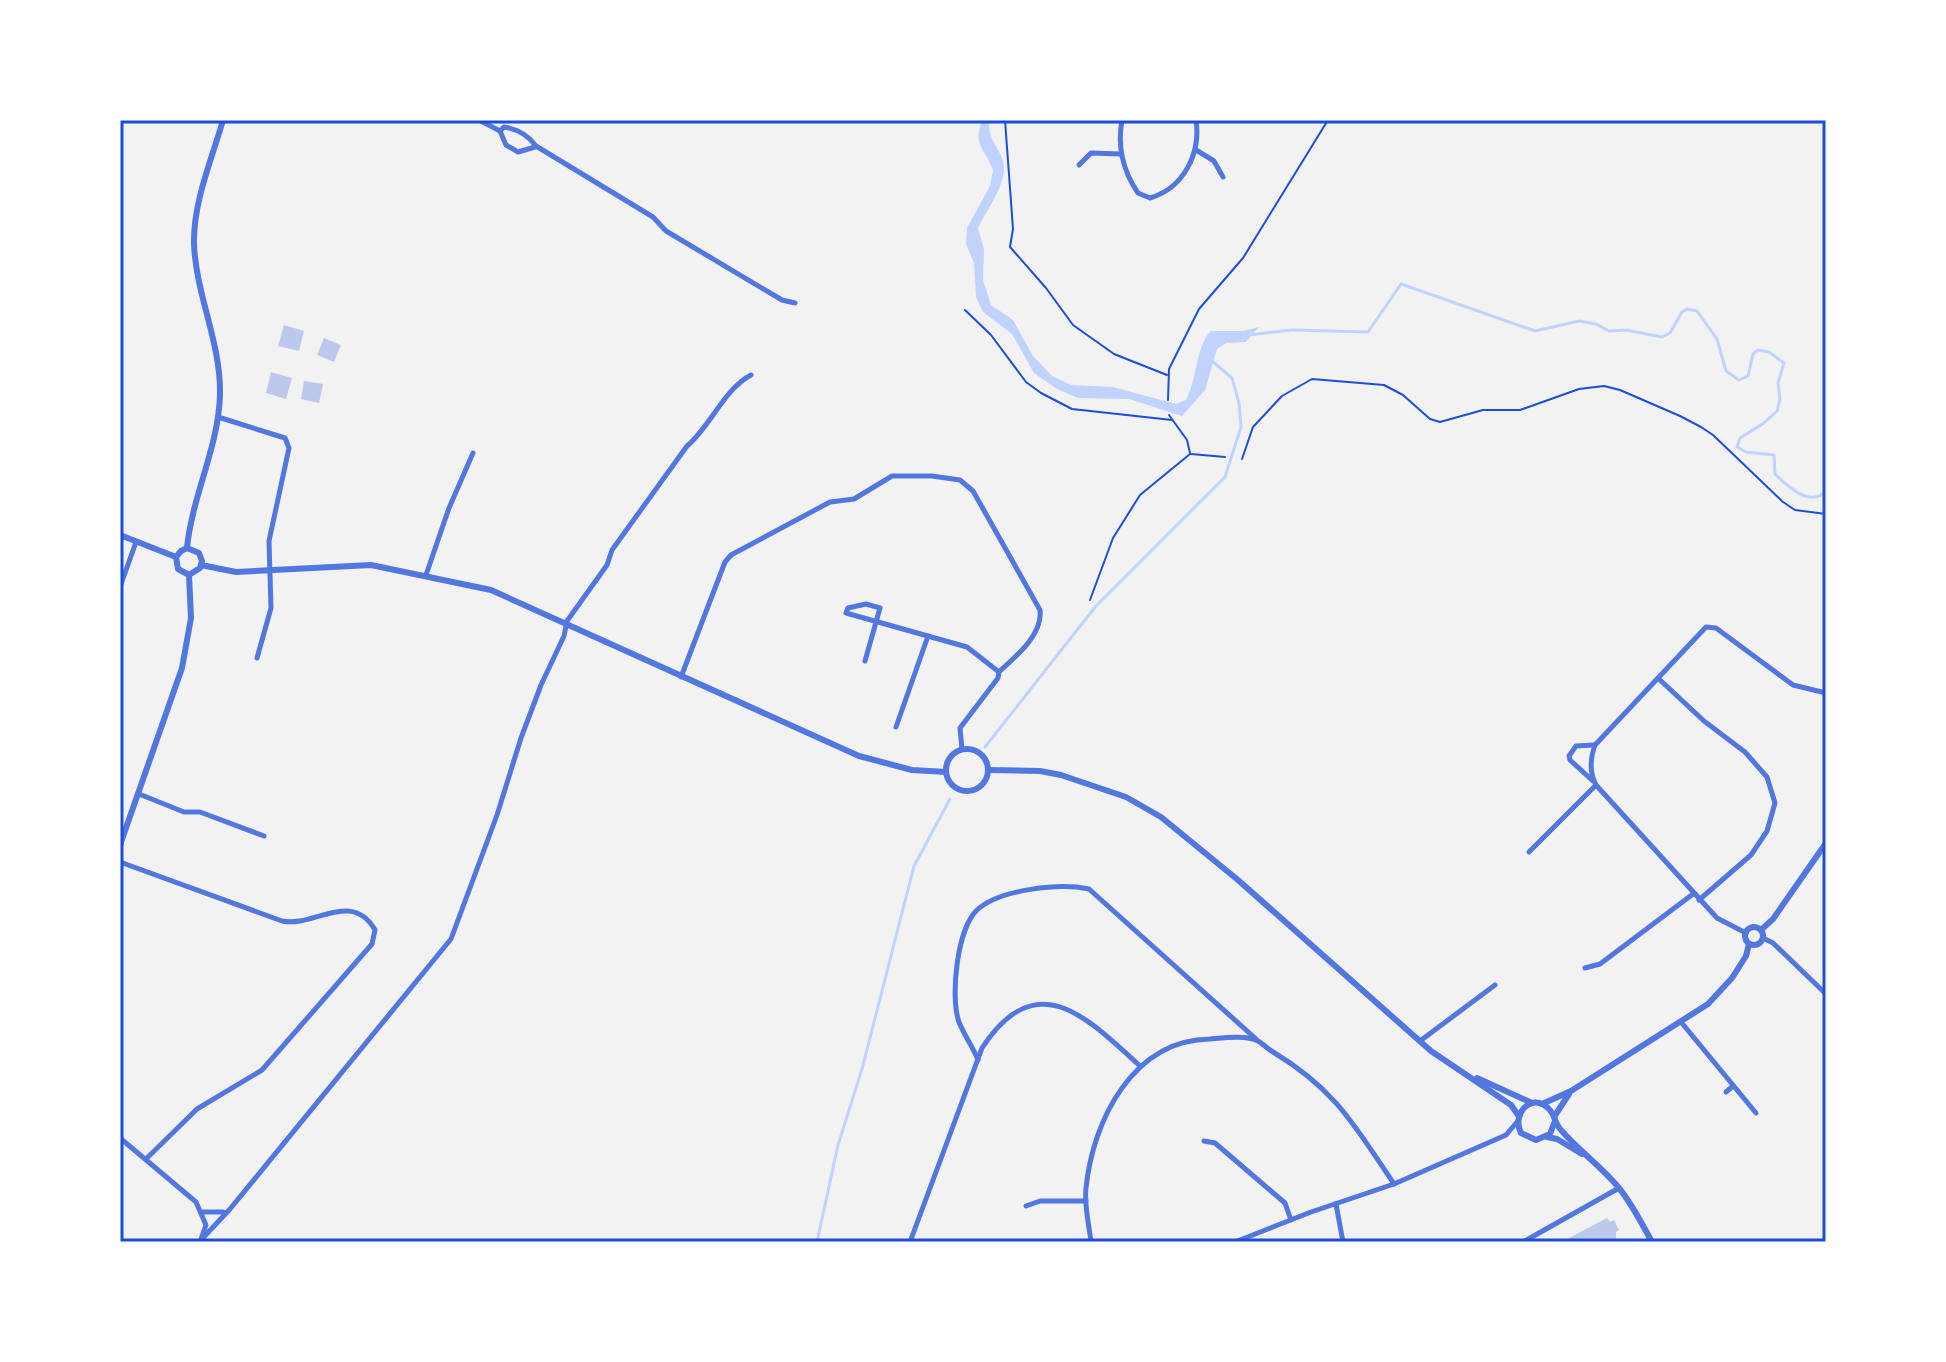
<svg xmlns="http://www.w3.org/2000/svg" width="1946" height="1362" font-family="'IBM Plex Serif',serif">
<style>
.water{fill:#bfd3fe}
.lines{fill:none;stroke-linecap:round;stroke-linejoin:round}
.stream{stroke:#bfd3fe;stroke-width:3}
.building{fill:#bdc9ec}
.path{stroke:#1d4ed8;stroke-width:2}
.minor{stroke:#5277de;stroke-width:5}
.tertiary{stroke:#5277de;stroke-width:6}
.neatline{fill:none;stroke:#1d4ed8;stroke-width:3}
</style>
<rect width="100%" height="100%" fill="#f2f2f2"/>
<path class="water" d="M982 120H990C985 139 1004 151 1004 168 1004 188 986 211 978 228L984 249 983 280 991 305 1013 320 1033 356 1052 376 1071 385 1113 387 1176 404 1186 400C1197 380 1196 345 1211 331H1243L1259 327 1246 342 1226 343 1217 349 1205 390 1182 416 1129 399 1078 398 1057 389 1034 373 1012 334 983 312 976 297 974 263 966 244 967 228 990 186 993 170C984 146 973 147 982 120Z"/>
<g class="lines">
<g class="stream">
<path d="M1249 335 1292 330 1368 332 1401 284 1535 331 1579 321 1596 324 1609 331 1626 330 1662 337 1670 333 1682 312 1687 309 1697 311 1717 339 1726 371 1739 380 1748 376 1753 354 1758 350 1769 352 1784 363 1778 383 1780 399 1777 411 1764 423 1740 438 1737 447 1746 452 1774 455 1775 474C1787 486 1810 508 1826 491"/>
<path d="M985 747 1096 606 1225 477 1241 427 1239 403 1232 378 1212 361"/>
<path d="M817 1242 838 1145 862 1069 914 866 950 799"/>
</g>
</g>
<g class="building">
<path d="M284 325 304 331 299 351 278 346Z"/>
<path d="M324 338 341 345 334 362 317 355Z"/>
<path d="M271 372 292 378 286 399 266 393Z"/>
<path d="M304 381 323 384 319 403 301 399Z"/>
<path d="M1607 1218 1610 1222 1614 1220 1619 1230 1616 1232V1239L1610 1242H1568L1567 1239Z"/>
</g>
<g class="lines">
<g class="path">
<path d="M1005 120 1013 229 1010 247 1046 288 1073 325 1114 354 1167 375"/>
<path d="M965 310 991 335 1026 382 1041 393 1072 409 1172 420"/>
<path d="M1168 400 1169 369 1199 309 1243 258 1328 120"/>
<path d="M1169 415 1187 440 1190 453"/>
<path d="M1191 454 1225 457"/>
<path d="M1242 459 1253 427 1282 396 1312 379 1384 385 1403 395 1430 419 1440 422 1483 410H1520L1579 389 1604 386 1620 390 1680 416 1701 427 1713 435 1783 502 1795 510 1826 514"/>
<path d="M1090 600 1113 538 1140 495 1190 454"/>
</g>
<g class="minor">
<path d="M479 120 500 131 506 145 518 152 535 147"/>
<path d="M1122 120C1117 147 1123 171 1138 193L1150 198C1184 188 1201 153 1196 120"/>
<path d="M500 131 504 127C518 129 528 135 536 146L653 217 666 231 782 300 795 303"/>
<path d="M1196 150 1214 161 1223 177"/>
<path d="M1079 165 1091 153 1121 154"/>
<path d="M218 417 285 438 289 448 269 541 271 608 257 658"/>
<path d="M426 575 449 508 473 453"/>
<path d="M120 587 136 542"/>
<path d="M865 661 880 608 866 604 848 608 846 613 967 647 999 672"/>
<path d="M681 677 725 562 731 555 830 502 854 499 892 476H932L960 480 973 491 1040 610C1043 635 1015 657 999 672L998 678 960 728 962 749"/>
<path d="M1659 679 1704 721 1745 752 1767 777 1775 803 1767 831 1751 855 1699 900"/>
<path d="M896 727 928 636"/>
<path d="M1593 781 1570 760 1569 756 1576 746 1594 745"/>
<path d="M139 794 184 812H200L264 836"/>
<path d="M1529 852 1596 785"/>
<path d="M120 862 282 921C313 928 352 889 375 930L372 944 262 1070 197 1109 146 1159"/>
<path d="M1746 933 1717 918 1596 785C1589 772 1590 759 1595 745L1706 627 1716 628 1793 685 1826 693"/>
<path d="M1763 938 1773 943 1826 994"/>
<path d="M1585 968 1600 964 1693 894"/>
<path d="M1681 1022 1756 1113"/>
<path d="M1420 1041 1495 985"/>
<path d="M978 1060C973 1047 964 1035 959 1022 950 997 957 929 977 910 1000 889 1060 883 1089 889L1256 1039"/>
<path d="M1726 1092 1733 1086"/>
<path d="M120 1138 196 1202 206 1225 200 1242"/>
<path d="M1204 1141 1215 1143 1285 1203 1291 1220"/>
<path d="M1336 1204 1343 1242"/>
<path d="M1026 1206 1040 1201H1086"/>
<path d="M201 1212H223"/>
<path d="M202 1239 230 1209 451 939 497 815 521 738 541 685 564 636 567 621 607 565 612 550 687 446C711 426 723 390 751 375"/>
<path d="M910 1242 982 1048C1037 964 1087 1018 1140 1066"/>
<path d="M1091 1242C1089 1224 1084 1206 1086 1188 1093 1120 1133 1040 1210 1039 1223 1038 1246 1035 1258 1041 1263 1044 1268 1049 1273 1052 1335 1089 1355 1126 1394 1184"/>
<path d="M1235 1242 1311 1212 1394 1184 1506 1135 1517 1122"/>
<path d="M1523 1242 1619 1188"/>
</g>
<g class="tertiary">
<path d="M120 535 176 557"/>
<path d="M187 548C192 496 219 446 220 394 221 343 196 295 194 244 193 202 212 159 223 120"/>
<path d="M176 557 181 551 187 548 199 553 202 561 200 568 189 575"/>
<path d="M176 557 178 569 189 575"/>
<path d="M201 565 236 572 371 565 491 590 859 756 912 770 946 772"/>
<circle cx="967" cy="770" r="21"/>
<path d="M988 770 1040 771 1061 775 1126 797 1161 817 1238 880 1431 1051 1511 1105 1518 1115"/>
<path d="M120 845 182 668 191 618 189 575"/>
<circle cx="1754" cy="936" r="9"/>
<path d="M1761 930 1773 919 1826 843"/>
<path d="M1477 1078 1532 1103"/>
<path d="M1542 1104 1571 1091 1708 1004 1732 978 1746 956 1749 944"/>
<path d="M1554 1117 1569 1094"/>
<path d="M1555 1121 1550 1134 1536 1140 1521 1133C1511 1114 1532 1091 1549 1109 1555 1115 1555 1124 1561 1130 1579 1151 1602 1167 1619 1188 1632 1204 1642 1224 1652 1242"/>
<path d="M1547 1137 1557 1139 1582 1154"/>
</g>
</g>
<rect width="1946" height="1362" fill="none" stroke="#ffffff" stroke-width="244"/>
<rect x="122" y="122" width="1702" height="1118" class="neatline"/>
</svg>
